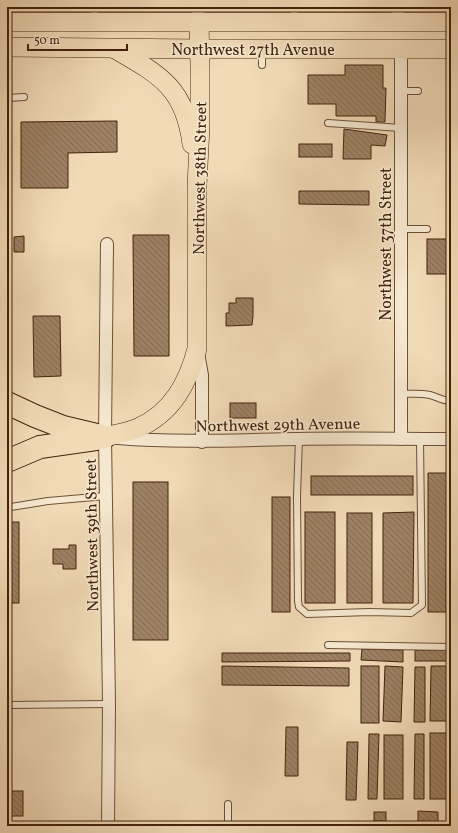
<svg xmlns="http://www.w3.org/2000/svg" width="458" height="833" font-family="Vollkorn,serif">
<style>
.building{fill:url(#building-back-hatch);stroke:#42220b}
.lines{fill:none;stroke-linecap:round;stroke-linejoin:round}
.service-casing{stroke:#6e5036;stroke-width:8}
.minor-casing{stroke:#6e5036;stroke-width:14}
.primary-casing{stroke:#42220b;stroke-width:20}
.motorway-casing{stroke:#42220b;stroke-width:24}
.service{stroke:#f6e8d0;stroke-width:6}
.minor{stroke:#f6e8d0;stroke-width:12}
.primary{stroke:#f1dbb7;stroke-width:19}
.motorway{stroke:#f1dbb7;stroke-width:22}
.labels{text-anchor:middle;stroke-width:3;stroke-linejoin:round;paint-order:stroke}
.street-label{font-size:16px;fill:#42220b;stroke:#f6e8d0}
</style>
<defs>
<pattern id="building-back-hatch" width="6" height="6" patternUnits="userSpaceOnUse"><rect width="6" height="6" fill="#9d8264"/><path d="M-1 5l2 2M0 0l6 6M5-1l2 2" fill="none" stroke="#826a51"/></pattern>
</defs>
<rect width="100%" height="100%" fill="#f1dbb7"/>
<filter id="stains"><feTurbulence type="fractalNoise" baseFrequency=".005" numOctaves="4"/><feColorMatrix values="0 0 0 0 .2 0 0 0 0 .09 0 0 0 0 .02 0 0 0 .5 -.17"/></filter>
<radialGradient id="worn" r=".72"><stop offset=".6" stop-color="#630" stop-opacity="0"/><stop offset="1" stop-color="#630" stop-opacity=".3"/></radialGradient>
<g class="building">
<path d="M345 65H383V88H386L385 122H376V116H336V104H308V75H345Z"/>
<path d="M117 121V152L68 153V188H21V122Z"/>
<path d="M344 129 387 135 385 146 371 145V159H343Z"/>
<rect x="299" y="144" width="33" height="13"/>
<path d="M299 191H369V205L299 204Z"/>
<path d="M133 235H169V356H134Z"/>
<path d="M24 236V252H14V237Z"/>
<rect x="427" y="239" width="24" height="35"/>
<path d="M236 298H253V316L252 325 226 326V313H229V303H236Z"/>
<path d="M33 316H60L61 376 34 377Z"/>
<rect x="230" y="403" width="26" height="15"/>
<path d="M428 473H447L446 612H428Z"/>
<rect x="311" y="476" width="102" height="19"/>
<rect x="133" y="482" width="35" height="158"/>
<rect x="272" y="497" width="18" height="115"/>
<rect x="305" y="512" width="30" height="91"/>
<path d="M414 512 413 603H383V513Z"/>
<rect x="347" y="513" width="25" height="90"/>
<rect x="7" y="522" width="12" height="81"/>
<path d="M69 545H76V569H63V564H53V549H69Z"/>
<path d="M362 649 403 650V662L361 660Z"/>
<rect x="415" y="650" width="36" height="11"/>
<path d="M222 653H350V661L222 662Z"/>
<path d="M222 666 349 668V686L222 685Z"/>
<rect x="361" y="666" width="18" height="57"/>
<path d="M385 666 403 667 401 722 383 721Z"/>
<path d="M431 666H448L447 721H430Z"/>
<path d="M415 667H425V722H414Z"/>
<path d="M286 727H298V776H285Z"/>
<rect x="430" y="733" width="17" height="66"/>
<path d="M369 734H379L377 799H368Z"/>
<path d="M415 734H424V799H414Z"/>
<rect x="384" y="735" width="19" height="64"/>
<path d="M347 742H358L356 800H346Z"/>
<rect x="7" y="791" width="16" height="25"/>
<path d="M418 811 438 812V822L418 821Z"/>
<rect x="374" y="812" width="12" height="9"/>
</g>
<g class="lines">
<defs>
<g id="service">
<path d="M94 7 95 20"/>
<path d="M294 7V21"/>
<path d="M262 65V51"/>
<path d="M401 91H418"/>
<path d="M7 98 24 97"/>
<path d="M328 123 401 128"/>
<path d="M401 229H427"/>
<path d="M401 394C411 394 420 393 430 395 438 397 442 401 451 401"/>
<path d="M299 439 297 496 298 601 299 607 307 614 370 612 411 613 422 605 420 439"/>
<path d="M7 509 11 507 48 501 106 496"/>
<path d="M328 645 451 647"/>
<path d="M7 705 109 704"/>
<path d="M228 804V826"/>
</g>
<g id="minor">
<path d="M198 7 199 22"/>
<path d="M396 22 399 7"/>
<path d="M401 49V439"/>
<path d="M107 244 105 437 109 704 108 826"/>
<path d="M198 353 202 375V442"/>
<path d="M118 438C178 443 238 440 298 439 349 438 400 439 451 439"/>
</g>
<g id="primary">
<path d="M7 22H451"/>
<path d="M7 47 200 49H451"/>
<path d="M115 49C160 75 185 88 192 144"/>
<path d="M105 437C116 434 128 432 138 428 172 413 188 383 197 349V185L200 127V65L199 22"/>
</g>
<g id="motorway">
<path d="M7 403 35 416 63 427 105 437"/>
<path d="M7 461 40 447 96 439"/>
</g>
</defs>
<use href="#service" class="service-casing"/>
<use href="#minor" class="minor-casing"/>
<use href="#primary" class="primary-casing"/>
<use href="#motorway" class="motorway-casing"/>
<use href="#service" class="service"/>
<use href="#minor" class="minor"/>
<use href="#primary" class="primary"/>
<use href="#motorway" class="motorway"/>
</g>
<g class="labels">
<g class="street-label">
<text x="253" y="55">Northwest 27th Avenue</text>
<text transform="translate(199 178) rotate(-89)" y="6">Northwest 38th Street</text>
<text transform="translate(385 244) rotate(-90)" y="6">Northwest 37th Street</text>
<text transform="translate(278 424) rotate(-1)" y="6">Northwest 29th Avenue</text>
<text transform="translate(91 535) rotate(-91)" y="6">Northwest 39th Street</text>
</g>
</g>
<rect width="458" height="833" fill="none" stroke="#f1dbb7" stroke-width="24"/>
<rect x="8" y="8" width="442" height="817" fill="none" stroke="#42220b" stroke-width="2"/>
<rect x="12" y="12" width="434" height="809" fill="none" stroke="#42220b"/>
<path d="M28 44v6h99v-6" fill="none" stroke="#42220b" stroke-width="2"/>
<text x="34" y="44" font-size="12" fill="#42220b" stroke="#f6e8d0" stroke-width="3" paint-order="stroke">50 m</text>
<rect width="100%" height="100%" filter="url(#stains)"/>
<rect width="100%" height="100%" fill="url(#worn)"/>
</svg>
